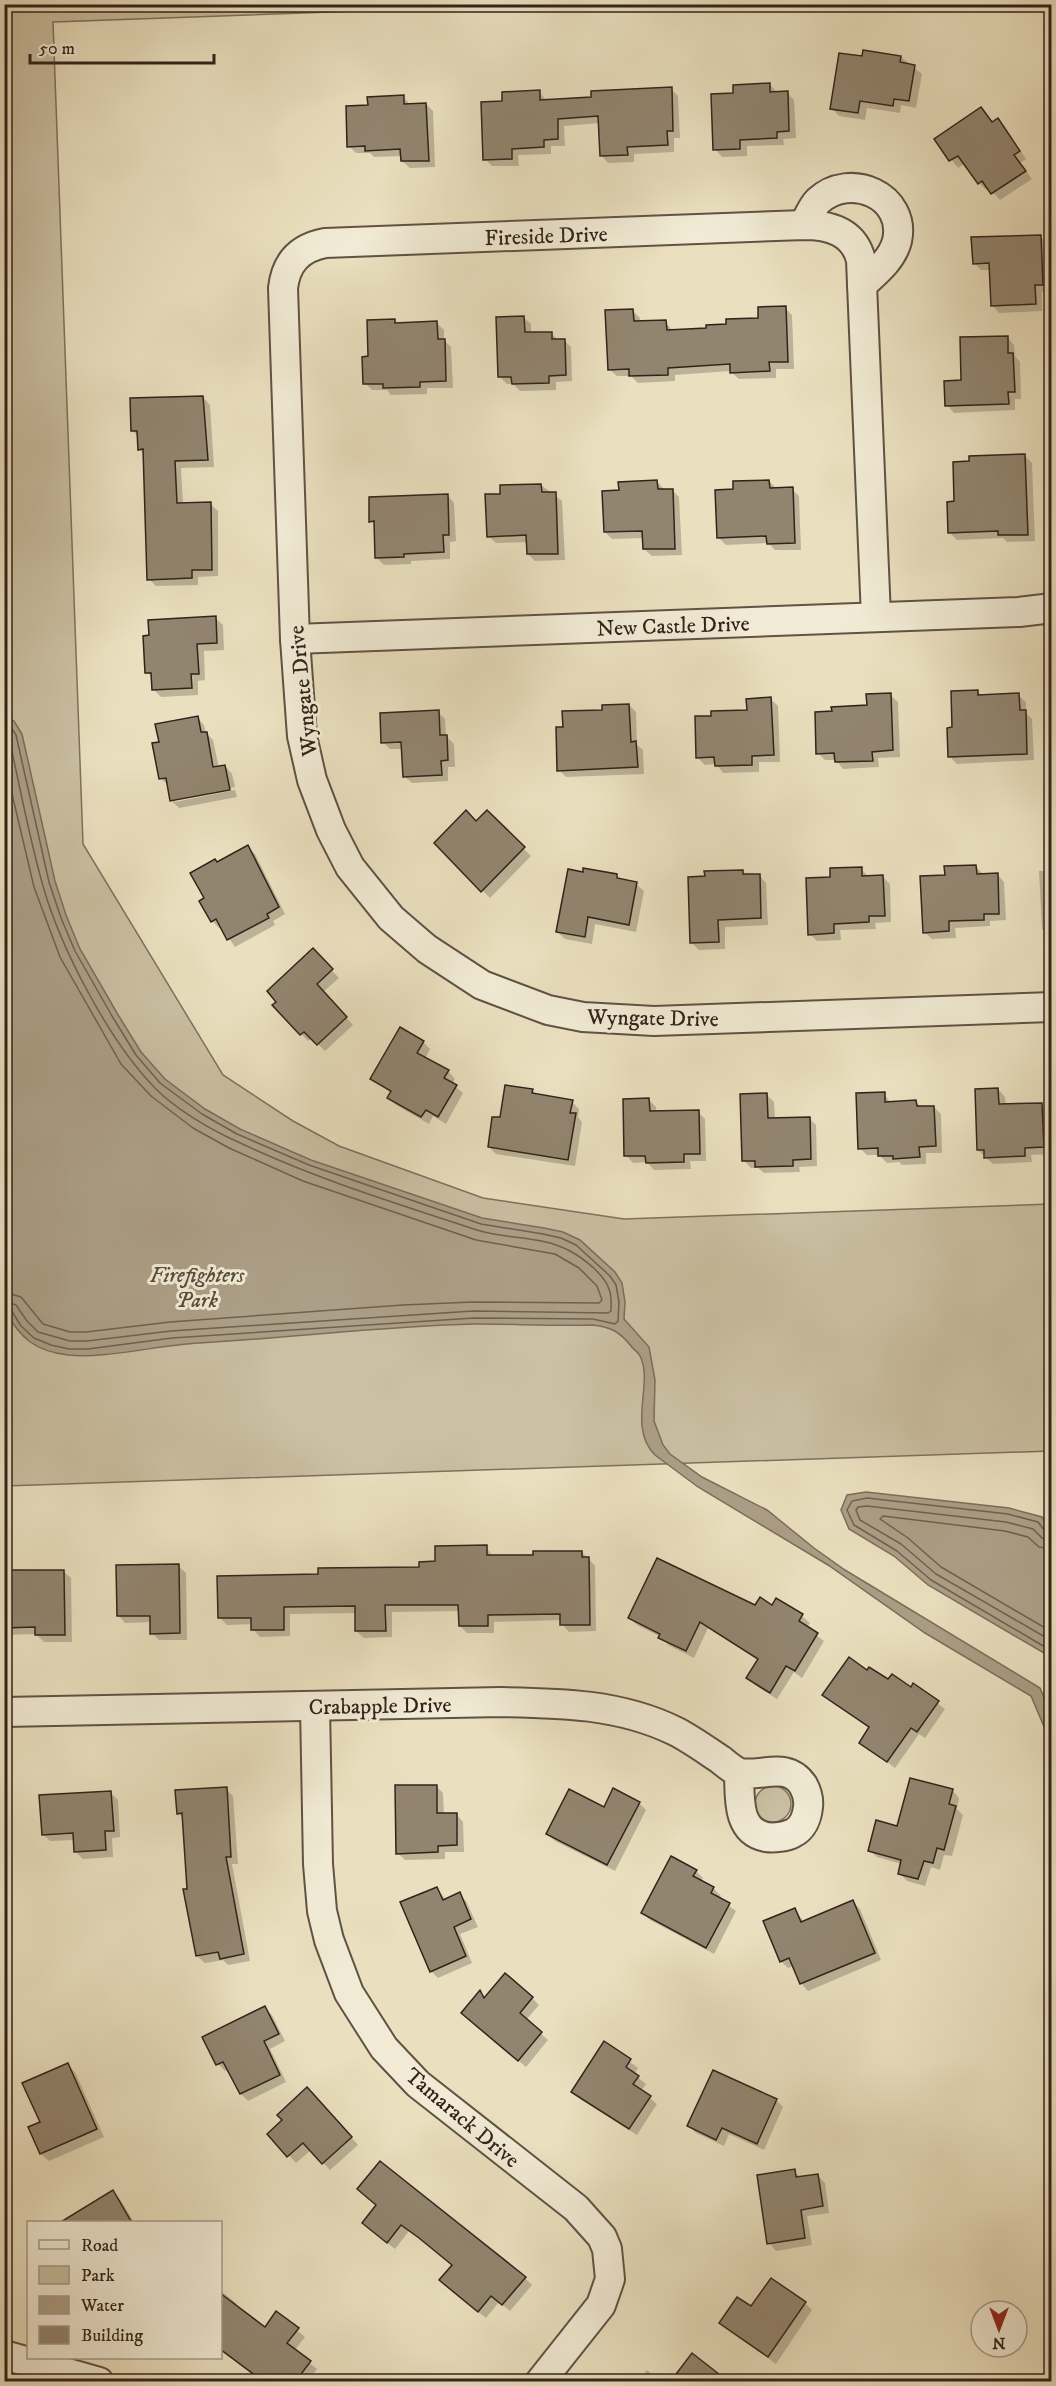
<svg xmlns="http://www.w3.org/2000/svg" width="1056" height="2386" font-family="'IM FELL DW Pica',serif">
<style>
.green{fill:#cbc0a3;stroke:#7f715f;stroke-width:1.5}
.water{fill:#ac9f87;stroke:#7c6d5c;stroke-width:1.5}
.shadow{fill:#0003}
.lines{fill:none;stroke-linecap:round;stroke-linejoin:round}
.shore{stroke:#706051;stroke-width:1.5}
.building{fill:#928570;stroke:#33221b;stroke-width:1.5}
.street-casing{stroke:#615244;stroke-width:32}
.street{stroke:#f1ebd5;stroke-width:28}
.labels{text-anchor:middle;stroke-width:6;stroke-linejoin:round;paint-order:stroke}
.street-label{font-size:22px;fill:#33221b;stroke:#f1ebd5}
.park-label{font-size:22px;font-style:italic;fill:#594a3d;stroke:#f1ebd5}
</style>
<rect width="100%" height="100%" fill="#eae0bf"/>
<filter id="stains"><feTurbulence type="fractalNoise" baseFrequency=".00333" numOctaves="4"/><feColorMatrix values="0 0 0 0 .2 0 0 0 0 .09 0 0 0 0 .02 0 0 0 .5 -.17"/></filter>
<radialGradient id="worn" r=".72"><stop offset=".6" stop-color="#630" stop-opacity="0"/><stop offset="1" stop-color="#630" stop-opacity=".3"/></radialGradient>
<g class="green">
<path d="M4 5H524L53 22 83 844 223 1075 293 1121 339 1146 483 1198 624 1219 1051 1204V1451L5 1486Z"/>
<circle cx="773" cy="1804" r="18"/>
</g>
<g class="water">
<path d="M5 716 14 721 22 734 55 881 66 915 80 949 117 1013 141 1052 165 1079 205 1109 240 1129 311 1160 482 1218 544 1228 563 1232 580 1240 615 1272 622 1283 625 1302 624 1319 649 1347 655 1380 654 1421 663 1445 670 1454 702 1477 767 1510 814 1548 845 1570 1040 1688 1051 1714V1743L1031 1696 925 1633 828 1565 698 1487 655 1455C627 1427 654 1383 640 1356 638 1352 633 1349 631 1346 620 1332 611 1327 593 1325 553 1326 514 1324 475 1324 382 1326 291 1338 199 1343 158 1345 106 1359 68 1355 34 1351 21 1338 4 1310Z"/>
<path d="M866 1492 1009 1508 1042 1517 1051 1530V1654L1044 1653 928 1585 894 1556 849 1529 841 1510 847 1495Z"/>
</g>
<g class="shadow">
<path d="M901 57 922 74 916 108 901 105 900 113 867 108 865 120 839 116 832 108 863 58Z"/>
<path d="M769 84 777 92 787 93 794 100 796 138 783 139 784 145 747 146V156L722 157 715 149 735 95Z"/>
<path d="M671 89 678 96 680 138H674V152L634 154V162L608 163 601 155 600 123 564 126 565 146H551V154L518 155 519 166H492L485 159 504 102 539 92 547 101 593 99Z"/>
<path d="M403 97 410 104H426L433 111 435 167 410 168 402 161V156L374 157 370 153H356L349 146 369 107Z"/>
<path d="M981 109 993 123 998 120 1005 127 1026 159 1020 163 1032 179 1000 200 989 188 986 190 979 183 965 163 958 168 936 140Z"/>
<path d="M1040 236 1047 244 1049 291 1042 292V311L999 313 992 305 991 270H981L974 263Z"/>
<path d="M785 308 792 315 794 369H776V378L739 379 730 371 675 375V381L638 383 631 376H617L609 369 633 311 640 318V322H665L673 331 707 329 760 320Z"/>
<path d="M523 317 531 324V334L551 333 558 340H564L571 347 572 381 556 382V390L520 391 513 384H507L500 377Z"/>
<path d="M394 320 398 324 437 323 444 330V340L451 347 453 388H427V394L391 395 387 390H372L365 383 369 358Z"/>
<path d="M1007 337 1014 345 1015 356 1020 362 1021 399H1015V410L954 413 947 405 963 381Z"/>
<path d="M203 397 210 405 214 467 181 468 183 504H210L218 511V576L198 577V585L156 586 149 579 145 455 139 449V437L132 430Z"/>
<path d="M1025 456 1032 463 1035 541 1007 542 1003 538 957 540 949 532 955 503Z"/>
<path d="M769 481 777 489H792L799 496 801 550H775L768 543 726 545 719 538 734 490Z"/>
<path d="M657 482 664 489 672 490 679 497 682 555 652 556 644 549V538L612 539 605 532 620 492Z"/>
<path d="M541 485 562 501 565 560 535 561 528 554V542L496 543 488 536 502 495Z"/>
<path d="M447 495 454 503 456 541 450 542V559L411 561V564L384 565 377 558 376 526 371 521Z"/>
<path d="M215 618 223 625 224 650 204 651 205 680 198 681V695L161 697 153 689V678L147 672Z"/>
<path d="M978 692 982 696 1018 695 1026 702V713L1032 719 1034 760 957 764 949 756 954 729Z"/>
<path d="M890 695 898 702 900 757 878 758 879 767 843 769 836 760H825L818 753 868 707Z"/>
<path d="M771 699 778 706 780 762H759V772L723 773 716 764 705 765 698 758 748 712Z"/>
<path d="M629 705 636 712 637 745 643 750 644 774 566 777 559 770 564 728 604 711Z"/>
<path d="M438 712 445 719 446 736 454 744 455 767H448V781L412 783 404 776 403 749H390L383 742Z"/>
<path d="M197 717 204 725 206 733 213 740 219 768 225 766 232 774 235 787 175 799V802L235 790 237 797 179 808 172 801 168 785 160 778 161 743Z"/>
<path d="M487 812 531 856 490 898 436 843 476 823Z"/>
<path d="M247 847 255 854 285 914 273 921 275 925 235 947 221 927 219 928 212 921 206 899 217 864Z"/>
<path d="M976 867 983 874H997L1004 882 1006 920 990 921V926L955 928 956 938 932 939 924 932 946 876Z"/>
<path d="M861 869 868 876H882L890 884 891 922 875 923 876 929 840 930 841 940 817 941 810 934 832 879Z"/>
<path d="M743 871 747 876 759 875 766 883 768 925 725 927V949L699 950 692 943 706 877Z"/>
<path d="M1039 871H1052V936L1042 929Z"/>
<path d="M616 876 622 881 636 884 644 891 636 932 595 924 592 944 565 939 557 932Z"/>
<path d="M313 950 339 978 323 992 353 1025 325 1051 312 1038 308 1041 274 1005Z"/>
<path d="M423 1042 430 1049 425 1059 448 1071 455 1079 452 1084 463 1093 446 1124 433 1116 429 1124 396 1105 389 1097 391 1093 372 1079Z"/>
<path d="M998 1089 1005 1097 1006 1106 1041 1104 1049 1111 1050 1154 1031 1155 1032 1162 993 1164 978 1150Z"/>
<path d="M532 1091 538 1096 572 1102 579 1109 578 1117 582 1122 575 1166 496 1154 489 1147 501 1119Z"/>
<path d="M884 1094 891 1103 916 1102 921 1107H934L941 1114 942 1153H926V1164L902 1165 899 1162 887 1163 879 1155H867L860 1148Z"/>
<path d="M767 1095 774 1102 775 1120 809 1118 816 1125 817 1166 799 1167 800 1172 764 1173 758 1168H751L744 1161Z"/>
<path d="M649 1100 656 1107V1113L698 1112 705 1119 706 1161H690L691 1169 654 1170 647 1162 633 1163 626 1155Z"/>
<path d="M486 1547 493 1557H535L582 1552 595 1566 596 1631 569 1632 562 1624V1620L494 1622V1633H467L460 1626V1611L392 1612V1637L364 1638 356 1631V1613L290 1614V1636L260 1637 253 1629V1624L227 1625 219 1617 319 1575 420 1568Z"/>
<path d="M178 1566 186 1573 187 1640H159L152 1633V1622L125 1623 118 1615Z"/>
<path d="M63 1571 71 1578 72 1642H44L36 1634 4 1635V1572Z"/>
<path d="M777 1600 802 1616 810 1623 807 1628 824 1641 802 1678 794 1672 777 1699 755 1685 748 1678 759 1660 708 1628 694 1658 668 1645 661 1637 637 1625 630 1618 773 1607Z"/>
<path d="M868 1672 912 1689 914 1686 945 1709 925 1738 919 1734 895 1768 861 1742 870 1729 824 1695Z"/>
<path d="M436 1786 443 1793 444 1815 456 1814 463 1822 464 1852H445V1859L405 1860 398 1853Z"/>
<path d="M226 1789 233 1796 238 1864H232L250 1961 228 1965 223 1960 205 1963 197 1956 188 1890 184 1819 178 1813Z"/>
<path d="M952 1790 959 1798 957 1809 963 1815 952 1856 944 1855 940 1870 931 1867 925 1886 907 1881 899 1873 902 1864 877 1857 869 1850Z"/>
<path d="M111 1793 118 1800 120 1837 112 1838 113 1857 83 1859 76 1852 75 1840 50 1841 43 1834Z"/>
<path d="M639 1803 646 1810 615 1871 555 1841 548 1834 604 1809Z"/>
<path d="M4 1853 8 1867 4 1868Z"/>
<path d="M696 1871 703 1878 701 1882 713 1888 721 1896 719 1899 736 1911 714 1954 650 1920 642 1913Z"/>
<path d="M437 1889 446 1900 459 1894 466 1901 478 1927 460 1934 472 1963 438 1978 431 1971Z"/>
<path d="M853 1902 860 1909 881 1960 808 1991 801 1983 794 1966 788 1968 781 1961 795 1910 804 1922Z"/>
<path d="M480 1992 486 1998H532L539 2005 526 2020 548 2040 526 2067 470 2020Z"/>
<path d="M265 2008 272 2015 285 2041 270 2049 286 2082 248 2101 241 2094 229 2069 225 2071 218 2064Z"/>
<path d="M605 2043 638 2068 634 2074 646 2084 641 2091 657 2104 637 2135 580 2099 573 2091Z"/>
<path d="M68 2065 75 2072 104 2137 49 2161 41 2154 30 2128 42 2123Z"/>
<path d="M314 2096 358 2145 330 2170 311 2150 296 2163 269 2134Z"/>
<path d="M776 2100 783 2107 764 2150 729 2134 724 2146 696 2133 689 2126Z"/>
<path d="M794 2171 801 2178 817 2175 825 2183 829 2213 807 2216 812 2245 776 2251 769 2243Z"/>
<path d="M112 2192 120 2199 134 2222H63Z"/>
<path d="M378 2206 525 2278 532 2285 510 2311 499 2302 486 2318 448 2287 453 2265 409 2231 395 2249 371 2230Z"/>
<path d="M220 2290 237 2304 235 2306 265 2329 277 2313 305 2337 294 2351 317 2369 307 2382H264L220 2349Z"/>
<path d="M805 2303 812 2310 776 2364 721 2323 751 2309Z"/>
<path d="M647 2370 662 2382H638Z"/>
</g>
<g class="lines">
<g class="shore">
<path d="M4 722 10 726 16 735 49 882 61 918 75 951 112 1016 136 1055 160 1083 202 1114 237 1134 309 1165 481 1224 543 1234 561 1238 576 1245 610 1276 616 1285 619 1302 618 1321 615 1324 593 1319 474 1318 172 1338 88 1349H69L51 1345 34 1338 21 1326 11 1310 4 1308"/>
<path d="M4 731 9 738C20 787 29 837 43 886 61 949 109 1041 155 1088 174 1108 211 1130 236 1141 313 1178 395 1203 477 1230 507 1240 541 1235 570 1251 583 1258 604 1274 609 1289 612 1296 611 1304 611 1311L608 1313 473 1311 171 1331 87 1341H70L38 1332 27 1321 16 1305 4 1301"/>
<path d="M4 760 34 887 60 957 121 1064 151 1096 193 1128 229 1148 303 1181 476 1240 555 1254 579 1268 597 1286 602 1300 599 1303 473 1302 403 1305 170 1322 86 1332H70L43 1324 21 1297 4 1292"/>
<path d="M1052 1533 1045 1531 1038 1522 1008 1514 867 1498 852 1501 847 1510 854 1525 897 1551 931 1580 1045 1647 1052 1648"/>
<path d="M1052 1540 1042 1538 1033 1529 1006 1522 867 1506 858 1507 856 1510 860 1520 901 1544 936 1574 1052 1641"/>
<path d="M1052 1549 1039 1547 1028 1537 1005 1531 883 1516 880 1519 908 1538 941 1567 1052 1632"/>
</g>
</g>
<g class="building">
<path d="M863 50 901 56 900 62 915 65 909 101 894 99 893 106 860 101 858 113 830 109 839 53 862 56Z"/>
<path d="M770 83V92L788 91 789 131 777 132V138L740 140V149L713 150 711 94 733 93V85Z"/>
<path d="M672 87 673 131H667L668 145 627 147 628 155 600 156 598 116 558 119V139L544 140V147L512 149V159L483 160 481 102 502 101V92L540 90V100L591 97V91Z"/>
<path d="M404 95V104L426 103 429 161H401L400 149 365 151V146L347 147 346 106 368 105 367 97Z"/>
<path d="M981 107 992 122 998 118 1020 151 1014 155 1026 171 991 194 982 181 978 184 958 156 949 161 934 139Z"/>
<path d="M1041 235 1043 285H1035L1036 304 991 306 989 263 973 264 971 237Z"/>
<path d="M786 306 788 362H769L770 371 730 373V364L668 368V375L629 376V369L608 370 605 310 633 309 634 321 666 320 667 330 706 328V325L726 324V319L758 318V307Z"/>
<path d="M524 316 525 332H552V339H565L566 375 549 376V383L512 384 511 377H498L496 317Z"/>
<path d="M395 319V323L437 321 438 339H445L446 381 420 382V387L383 388V384H363L362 357 368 356 367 320Z"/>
<path d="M1008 336V353H1013L1015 392H1008L1009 404 945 406 944 381 961 380 960 337Z"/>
<path d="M203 396 208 460 175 461 177 503 211 502 212 570H192V578L147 580 143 449 138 450 137 431H131L130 398Z"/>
<path d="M1025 454 1028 535H998V531L948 533 947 502 954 501 953 462 969 461V456Z"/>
<path d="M657 480 658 489H673L675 549H643L642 531 604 532 602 491 619 490 618 482Z"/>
<path d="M769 480 770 488 793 487 795 543 767 544 766 536 717 538 715 490 733 489V481Z"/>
<path d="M541 484 542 492H556L558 554H527L526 535 487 537 485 494H500V485Z"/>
<path d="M448 494 449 535H443L444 552 404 554V557L375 558 374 521 369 522V497Z"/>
<path d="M216 616 217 643 197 644 199 674H191L192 688 152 690 151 673H145L143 636 149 635 148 620Z"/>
<path d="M978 690V695L1019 693 1020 710H1026L1027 754 948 757 947 728 952 727 951 691Z"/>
<path d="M891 693 893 750 872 752 873 761 835 762 834 753 816 754 815 712 832 711 831 707 867 705 866 694Z"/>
<path d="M771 697 774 755 752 756V765L715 766 714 757 696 758 695 716H711V711L747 710 746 699Z"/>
<path d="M629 704 631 742 636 741 638 767 557 771 556 727H563L562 711 602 710V705Z"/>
<path d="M439 710 440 735H447L448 760 441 761 442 775 403 777 401 742 381 743 380 713Z"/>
<path d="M198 716 201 732H207L213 767 225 765 230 790 170 801 166 778 159 779 152 743 159 742 155 724Z"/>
<path d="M466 810 476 821 487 810 525 847 481 892 434 843Z"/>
<path d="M248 845 279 907 267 914 269 918 227 940 216 919 211 922 199 901 204 898 190 873 215 859 217 862Z"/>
<path d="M976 865 977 874 998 873 999 914H984V920L949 921V931L923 933 920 876 945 875 944 866Z"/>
<path d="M862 867V876L883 875 885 916H869V922L834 924V933L808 935 806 878 830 877V868Z"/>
<path d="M583 868 617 874V878L637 882 629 925 588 917 585 937 556 932 568 869 583 872Z"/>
<path d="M743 870V874H760L761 918 718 920 719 942 690 943 688 877 705 876 704 871Z"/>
<path d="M313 948 333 969 317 984 347 1017 317 1045 304 1032 300 1035 272 1005 276 1002 267 991Z"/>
<path d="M400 1027 424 1041 417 1053 449 1070 444 1078 457 1085 438 1117 426 1110 421 1117 387 1098 391 1091 370 1079Z"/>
<path d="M505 1085 533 1089 532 1093 573 1100 570 1113H576L568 1160 488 1147 492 1117H500Z"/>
<path d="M998 1088 999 1104 1042 1103 1044 1147 1025 1148V1156L984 1158V1150H977L975 1089Z"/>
<path d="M885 1092V1102L916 1100 917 1106H934L936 1146 919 1147 920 1157 893 1159V1156H878V1148L858 1149 856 1093Z"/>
<path d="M767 1093 768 1118 810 1117 811 1159 793 1160V1166L755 1167V1161H742L740 1094Z"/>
<path d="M649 1098 650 1111 699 1110 700 1154H684V1162L646 1163 645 1156H624L623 1099Z"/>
<path d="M487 1545V1555H533V1551H582V1557H589L590 1625H560V1614L488 1615V1626H459L458 1605H385L386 1631H355V1606L284 1607V1630H251V1618H218L217 1576 318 1574V1568L419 1567V1562L435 1561V1546Z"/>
<path d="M657 1558 755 1605 760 1597 772 1605 776 1598 803 1614 799 1621 818 1633 795 1671 786 1666 770 1693 746 1678 758 1659 700 1622 686 1651 658 1638 660 1634 628 1618Z"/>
<path d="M179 1564 180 1633 150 1634V1616H117L116 1565Z"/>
<path d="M4 1570H64L65 1635H35V1627L4 1628Z"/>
<path d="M849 1657 867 1670 869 1667 888 1679 892 1674 911 1687 913 1683 939 1701 917 1732 911 1728 887 1762 859 1743 869 1727 822 1695Z"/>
<path d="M910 1778 953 1789 949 1804 956 1806 944 1850 937 1848 933 1863 924 1861 918 1879 898 1874 901 1860 868 1851 876 1820 897 1826Z"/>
<path d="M395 1785H437V1813H457V1845L438 1846V1852L396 1854Z"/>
<path d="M227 1787 231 1857H226L244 1954 220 1959 218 1952 196 1956 183 1889H187L182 1813 177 1814 175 1790Z"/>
<path d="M613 1788 640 1802 607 1865 546 1834 569 1789 604 1807Z"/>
<path d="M111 1791 114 1831H105L106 1850 74 1852 73 1833 42 1835 39 1795Z"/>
<path d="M671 1856 697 1870 693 1876 714 1887 711 1893 730 1903 706 1948 641 1913Z"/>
<path d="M437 1887 443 1900 460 1892 471 1919 454 1927 466 1956 430 1972 400 1902Z"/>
<path d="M853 1900 875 1953 800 1984 789 1958 780 1962 763 1921 795 1908 801 1922Z"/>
<path d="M505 1973 533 1997 520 2013 542 2032 518 2061 461 2013 480 1990 484 1998Z"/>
<path d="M265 2006 279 2034 264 2041 280 2075 240 2094 223 2062 216 2065 202 2037Z"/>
<path d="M604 2041 631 2059 626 2067 639 2076 633 2084 651 2096 629 2129 571 2092Z"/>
<path d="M68 2063 97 2129 40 2154 28 2127 40 2122 22 2083Z"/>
<path d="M713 2070 777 2099 757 2144 722 2128 716 2140 687 2126Z"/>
<path d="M307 2087 352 2137 322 2164 303 2143 287 2157 267 2134 282 2120 277 2115Z"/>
<path d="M380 2161 526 2277 502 2305 491 2296 478 2312 439 2280 452 2265 419 2238 401 2225 387 2243 362 2223 376 2205 357 2189Z"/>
<path d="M795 2169 796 2177 818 2174 823 2206 801 2210 805 2238 767 2244 757 2175Z"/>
<path d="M113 2190 132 2223H59Z"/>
<path d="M771 2278 806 2302 768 2357 719 2323 737 2297 751 2306Z"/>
<path d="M220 2293 265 2327 276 2311 299 2328 287 2343 311 2361 295 2382H264L220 2349Z"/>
<path d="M692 2353 729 2382H670Z"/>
</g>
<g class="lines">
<defs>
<g id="street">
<path d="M804 225C808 217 812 207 818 201 850 171 907 196 897 241 892 260 875 273 862 285"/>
<path d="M876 617 861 260C854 232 830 225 804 225L325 243C299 248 286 263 283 288L295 639 302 736 312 780 331 830 350 867 391 918 427 949 482 985 548 1010 583 1017 654 1021 1052 1007"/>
<path d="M295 639 1019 612 1052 608"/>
<path d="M315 1707 318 1864 322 1911 329 1940 349 1993 384 2048 418 2084 576 2208 602 2237 607 2249 610 2279 601 2305 540 2382"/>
<path d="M4 1712 501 1702C561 1703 620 1704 675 1731 691 1739 706 1750 721 1760 726 1764 734 1771 740 1773 762 1777 787 1761 803 1785 807 1792 809 1799 808 1807 807 1817 803 1828 793 1833 786 1837 774 1838 766 1837 736 1831 740 1796 739 1773"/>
<path d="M4 2355 99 2382"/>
</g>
</defs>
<use href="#street" class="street-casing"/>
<use href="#street" class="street"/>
</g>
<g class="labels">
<g class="street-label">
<text transform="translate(546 235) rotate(-2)" y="8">Fireside Drive</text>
<text transform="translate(673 625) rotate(-2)" y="8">New Castle Drive</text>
<text transform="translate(302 691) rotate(-96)" y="8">Wyngate Drive</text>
<text transform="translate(653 1017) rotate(1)" y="8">Wyngate Drive</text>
<text transform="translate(380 1705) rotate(-1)" y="8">Crabapple Drive</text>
<text transform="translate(463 2117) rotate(40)" y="8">Tamarack Drive</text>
</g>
<g class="park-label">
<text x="197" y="1282">Firefighters<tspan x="197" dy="25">Park</tspan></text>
</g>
</g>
<rect width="1056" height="2386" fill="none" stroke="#eae0bf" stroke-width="24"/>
<rect x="6" y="6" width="1044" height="2374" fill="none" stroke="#33221b" stroke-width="3"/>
<rect x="12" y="12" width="1032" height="2362" fill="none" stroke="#33221b" stroke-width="1.5"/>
<rect x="27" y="2221" width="195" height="138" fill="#f1ebd5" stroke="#a59b8b" stroke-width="1.5"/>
<rect x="39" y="2240" width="30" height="9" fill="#f1ebd5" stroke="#a59b8b" stroke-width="1.5"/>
<text x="81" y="2251" font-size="18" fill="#33221b">Road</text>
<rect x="39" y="2266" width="30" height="18" fill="#cbc0a3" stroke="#a59b8b" stroke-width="1.5"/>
<text x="81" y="2281" font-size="18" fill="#33221b">Park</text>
<rect x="39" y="2296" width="30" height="18" fill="#ac9f87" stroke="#a59b8b" stroke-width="1.5"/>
<text x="81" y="2311" font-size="18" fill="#33221b">Water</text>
<rect x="39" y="2326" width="30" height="18" fill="#928570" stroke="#a59b8b" stroke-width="1.5"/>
<text x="81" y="2341" font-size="18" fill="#33221b">Building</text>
<g transform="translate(999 2329) rotate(180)"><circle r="28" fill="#f1ebd5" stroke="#a59b8b" stroke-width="1.5"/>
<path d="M0-4.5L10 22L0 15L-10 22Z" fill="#8f2418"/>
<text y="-9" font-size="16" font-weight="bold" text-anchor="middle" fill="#33221b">N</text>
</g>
<path d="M30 54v9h184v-9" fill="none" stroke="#33221b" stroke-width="3"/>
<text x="39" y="54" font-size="18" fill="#33221b" stroke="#f1ebd5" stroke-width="4.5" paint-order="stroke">50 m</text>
<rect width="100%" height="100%" filter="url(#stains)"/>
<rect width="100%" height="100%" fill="url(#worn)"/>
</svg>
